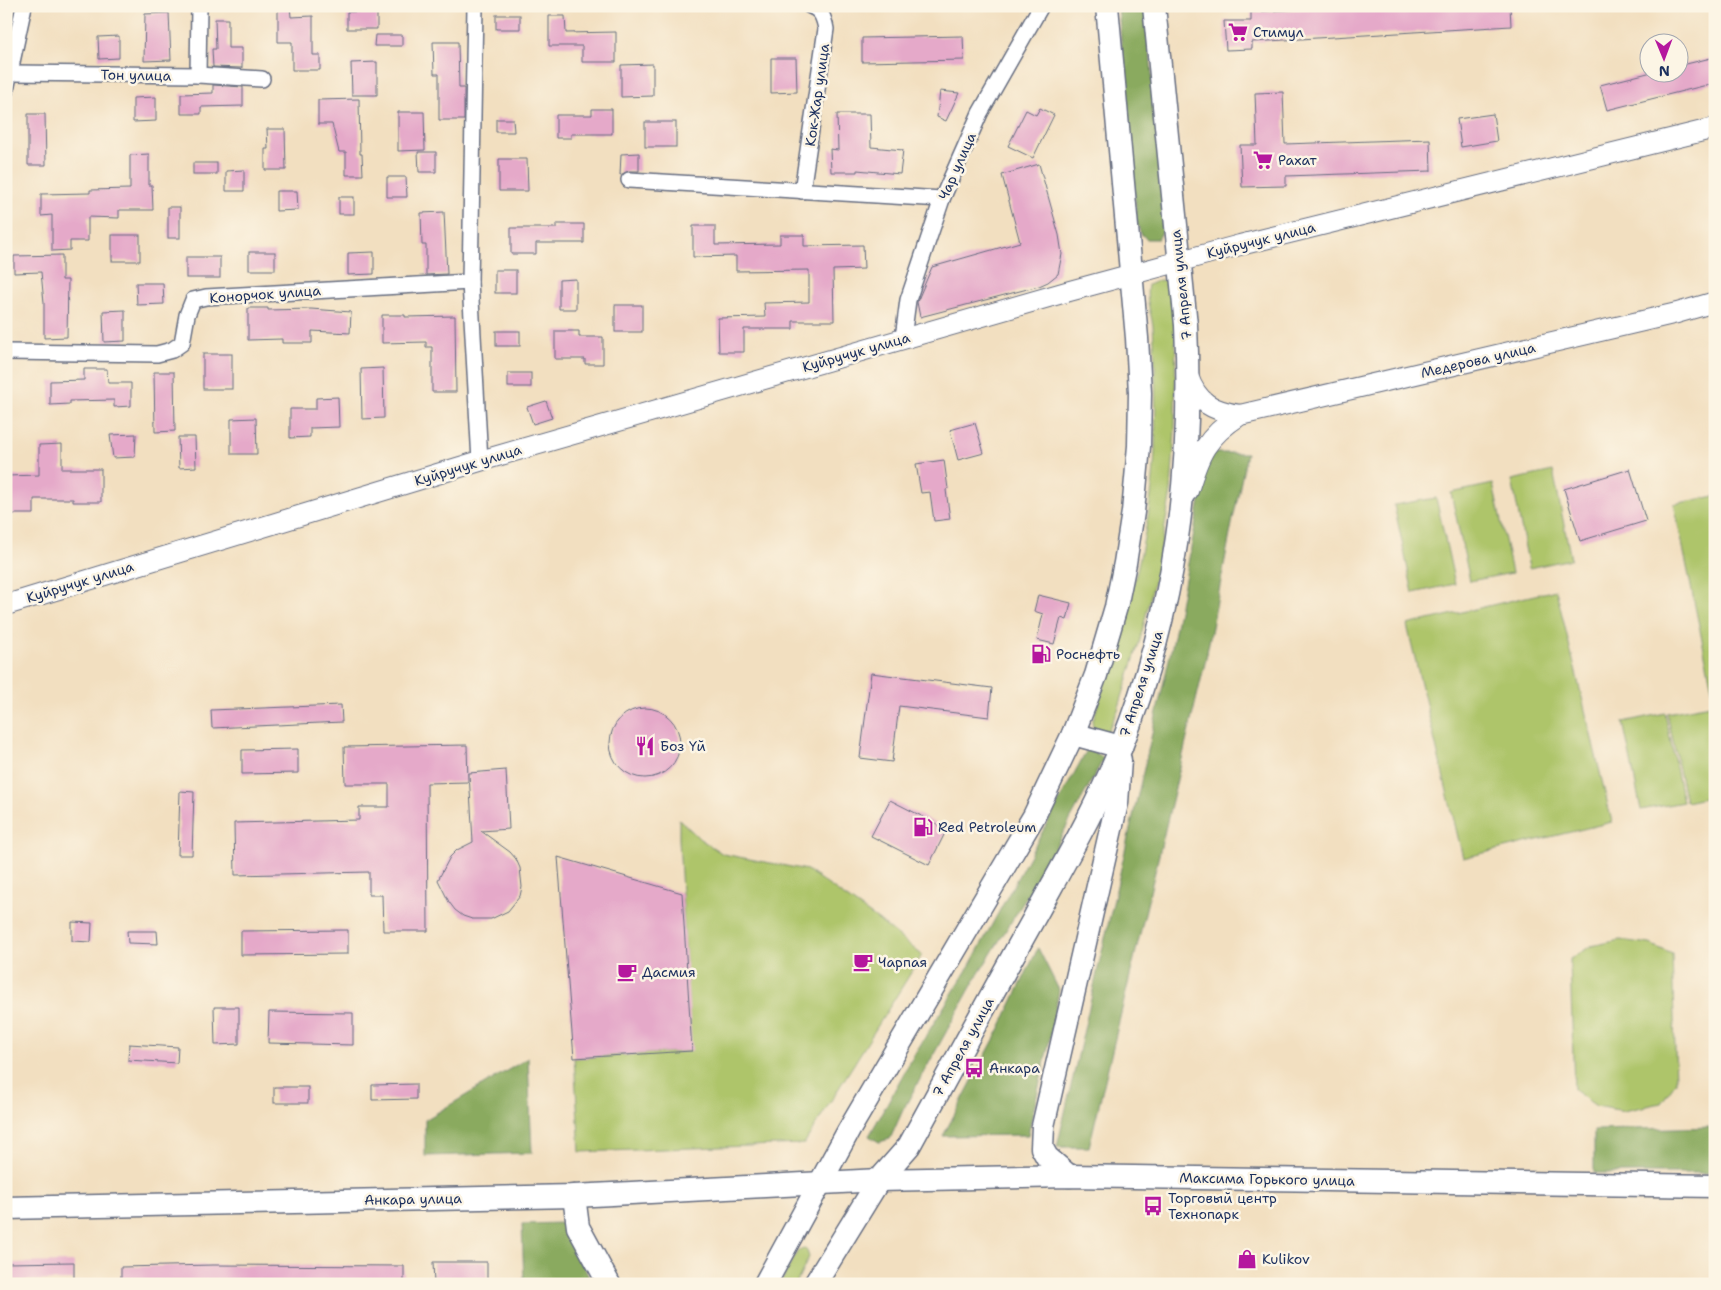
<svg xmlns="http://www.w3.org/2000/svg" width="1721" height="1290" font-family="'Shantell Sans',sans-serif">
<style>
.green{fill:#aec56a;stroke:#647a64}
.forest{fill:#8aaa5e;stroke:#526c5e}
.building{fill:#e5a9c9}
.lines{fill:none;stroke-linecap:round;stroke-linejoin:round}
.street-casing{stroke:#666d80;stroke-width:18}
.secondary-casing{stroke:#666d80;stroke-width:22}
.primary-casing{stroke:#666d80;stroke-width:25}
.street{stroke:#fff;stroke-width:15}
.secondary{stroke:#fff;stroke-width:20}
.primary{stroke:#fff;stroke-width:22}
.labels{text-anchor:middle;stroke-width:5;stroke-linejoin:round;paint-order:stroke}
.poi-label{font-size:14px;fill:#1b2f5e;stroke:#fcf5e5;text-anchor:start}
.street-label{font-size:14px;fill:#1b2f5e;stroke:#fcf5e5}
</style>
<rect width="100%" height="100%" fill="#fcf5e5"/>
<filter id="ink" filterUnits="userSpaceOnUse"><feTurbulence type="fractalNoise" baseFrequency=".02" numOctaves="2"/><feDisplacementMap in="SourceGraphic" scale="10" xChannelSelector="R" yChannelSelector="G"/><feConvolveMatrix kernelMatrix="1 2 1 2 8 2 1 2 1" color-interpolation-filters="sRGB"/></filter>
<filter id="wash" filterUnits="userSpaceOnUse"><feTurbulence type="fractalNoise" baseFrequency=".0096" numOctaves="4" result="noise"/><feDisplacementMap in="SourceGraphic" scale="20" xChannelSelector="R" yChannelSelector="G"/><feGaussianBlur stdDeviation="1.12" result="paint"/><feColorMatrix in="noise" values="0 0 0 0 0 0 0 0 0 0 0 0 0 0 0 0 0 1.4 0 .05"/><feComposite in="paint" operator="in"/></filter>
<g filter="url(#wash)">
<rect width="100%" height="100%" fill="#f2dfc0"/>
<g class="green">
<path d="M1159 280 1170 281 1173 285 1176 321 1175 429 1171 492 1158 565 1140 640 1118 710 1108 730 1103 733 1094 730 1092 723C1120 636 1151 542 1155 451 1156 409 1156 367 1153 326 1151 312 1145 299 1148 285Z"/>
<path d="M1553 471 1571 559 1529 568 1512 480Z"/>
<path d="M1493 484 1512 573 1470 581 1451 493Z"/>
<path d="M1715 496V703L1674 504Z"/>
<path d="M1436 498 1455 584 1413 593 1394 505Z"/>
<path d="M1556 590 1612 822 1463 858 1407 625Z"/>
<path d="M1710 705 1715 729V796L1686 802 1667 713Z"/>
<path d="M1665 713 1683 802 1641 810 1623 722Z"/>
<path d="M679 819 700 839 723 854 807 870 878 920 922 955 804 1144 580 1152 574 1058 691 1051 679 839Z"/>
<path d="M1620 940 1650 944 1672 954 1676 1082 1661 1103 1624 1111 1596 1106 1574 1090 1570 959 1591 946Z"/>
<path d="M805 1249 807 1251 809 1257 796 1284H780L798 1250Z"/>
</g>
<g class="forest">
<path d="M1118 6H1146L1165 222 1163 231 1158 239H1147L1141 234 1137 224Z"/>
<path d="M1209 453H1247L1232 524 1205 663 1089 1147H1057L1173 642Z"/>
<path d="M1088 748 1104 758 1038 879 976 978 903 1110 890 1139 879 1142 869 1136 914 1055 970 965Z"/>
<path d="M1038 948 1059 990 1051 1034 1028 1135 943 1136 999 1030Z"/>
<path d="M528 1058 532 1153 425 1156V1120Z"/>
<path d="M1715 1127V1173H1594V1130Z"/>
<path d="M562 1223 593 1284H524L522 1224Z"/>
</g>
<g id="blocks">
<g class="building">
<path d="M278 6H290L291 17 313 16V55H320V70H292V42H278Z"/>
<path d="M1359 6H1510L1511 26 1252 42V49L1226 50 1224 21H1251V12Z"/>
<path d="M377 11V29H347V12Z"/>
<path d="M169 13 171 60 144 61 145 14Z"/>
<rect x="496" y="15" width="24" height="14"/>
<path d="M549 16H565L566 33 616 32V62H582V46H549Z"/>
<path d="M215 19H228V48H242V68L213 67 212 49H216Z"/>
<path d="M375 35H402V46H374Z"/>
<path d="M119 36V58L99 59 98 37Z"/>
<path d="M963 36 964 60 862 62V38Z"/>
<path d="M433 42H458L459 88H464V120H439V74H434Z"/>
<path d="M1715 57V83L1607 110 1600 85 1652 72H1678V66Z"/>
<path d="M771 58H796L797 92 771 93Z"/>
<path d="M377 62V95H352L351 63Z"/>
<path d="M653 64V96L621 97V65Z"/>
<path d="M213 85 243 87V106L201 107V114H181V94L213 93Z"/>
<path d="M940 91 959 93 946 121 937 117Z"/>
<path d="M1283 92 1285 144 1430 139 1431 171 1286 176V186L1242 187 1240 145H1257L1255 93Z"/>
<path d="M156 97V121L133 122V98Z"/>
<path d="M359 99 360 154H362L363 175H346V152H339L332 124H318V100Z"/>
<path d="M1040 108 1054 115 1033 158 1008 146 1026 110 1036 115Z"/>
<path d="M592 109H612V134H571V138H556V115H592Z"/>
<path d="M398 112H424L425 150 398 151Z"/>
<path d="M28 114H45L46 165H28Z"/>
<path d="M837 114H870L871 147 903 150 900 174 857 170V172H831L830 149 838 150Z"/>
<path d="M1493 114 1497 141 1461 147 1457 119Z"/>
<path d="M496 119H513L514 132H496Z"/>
<rect x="645" y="122" width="31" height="25"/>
<path d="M267 129H285L286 170H265V149H268Z"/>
<path d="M418 152H436V172H419Z"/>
<path d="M639 153V171H629L620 175 621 154Z"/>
<path d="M149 154V185H152L153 210H119V218L88 217V241H70V250L52 251V215L41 216V194L90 193V190L130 189V155Z"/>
<path d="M499 159H527L528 191H499Z"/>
<rect x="193" y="163" width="24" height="11"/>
<path d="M1039 164 1059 235 1062 254 1058 274 1048 282 1039 286 920 317 917 302 932 267 1020 242 1002 175Z"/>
<path d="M244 170V191H226V171Z"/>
<path d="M387 177H406L407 197H387Z"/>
<path d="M276 191H297L298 210 276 211Z"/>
<rect x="339" y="197" width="15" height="17"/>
<rect x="168" y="207" width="12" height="31"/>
<path d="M444 212 447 274 426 275V245H422L421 213Z"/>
<path d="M556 224H584V243H536V254H511V228H556Z"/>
<path d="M693 226H715V245L780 244V235H804V246L863 245 864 269 833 270 834 321H793V329H744V352H719L718 318 765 317 764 303 809 302V270L736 271V256L693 257Z"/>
<rect x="112" y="235" width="28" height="26"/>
<rect x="249" y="252" width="26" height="18"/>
<path d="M374 252V274L348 275V253Z"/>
<path d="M62 255V280H68L67 337 44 338V303L41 272 14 273V256Z"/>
<rect x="186" y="257" width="34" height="21"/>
<rect x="495" y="270" width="21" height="23"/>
<path d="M576 279V309H559V280Z"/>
<path d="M136 283H163L164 304 137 305Z"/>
<rect x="615" y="305" width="27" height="27"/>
<path d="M248 308H268V310L311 309 351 312 350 333 312 331V343H282V339L248 340Z"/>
<path d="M125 310V341L104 342 103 311Z"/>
<path d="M382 315H405V317L455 316 456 392H432V347H426V342L382 343Z"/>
<rect x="496" y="331" width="24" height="15"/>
<path d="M555 331H579V337H603V364H585V359H555Z"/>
<rect x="203" y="354" width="29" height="35"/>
<path d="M383 368 384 418 362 419 361 369Z"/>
<path d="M84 369H107L108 383H131V406L114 407V400L70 401V404L50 405V381L84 380Z"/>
<path d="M154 372H174L175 431 155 432Z"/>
<rect x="508" y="373" width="23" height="14"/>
<path d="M338 397 339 427 310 428V437L290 438V409H316V398Z"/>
<path d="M546 401 552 418 533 424 527 407Z"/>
<path d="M256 418 257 454H231V419Z"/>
<path d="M975 423 984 453 958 460 950 430Z"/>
<path d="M136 434 135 457 113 458 110 435Z"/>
<path d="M178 437H195L196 467 179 468Z"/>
<path d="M62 444V469H101V502H73V499H34V514H8L7 476 39 475V445Z"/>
<path d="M944 460 948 489 946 490 950 519 934 521 930 492 921 493 916 464Z"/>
<path d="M1630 469 1646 521 1580 541 1564 489Z"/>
<path d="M1038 595 1071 603 1067 620 1061 618 1054 644 1037 640 1043 614 1034 611Z"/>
<path d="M871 673 992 688 989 717 899 706 892 762 860 758Z"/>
<path d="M341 705 342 722 212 728 211 710Z"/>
<circle cx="645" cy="743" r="35"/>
<path d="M467 745 468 782 427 783 428 931H383L382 895H369V872L235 875 234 823 359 820V807H389V784H345L344 747Z"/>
<path d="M298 749V773L242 774V750Z"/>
<path d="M506 770 509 829 481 831 510 852 516 859 520 868 522 887 520 896 508 911 491 919H472L463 916 455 910 449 902 438 880 450 857 457 850 473 842 469 773Z"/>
<path d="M180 791 194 792 192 855H178Z"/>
<path d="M890 800 947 829 929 865 871 836Z"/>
<path d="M558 857 682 893 692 1051 574 1058Z"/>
<path d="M72 922 92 923 91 942 72 941Z"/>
<path d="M348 930V954L241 955V931Z"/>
<path d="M127 931H157L158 944 128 943Z"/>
<path d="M214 1007H239V1044L215 1045Z"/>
<path d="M269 1012 353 1013V1045L268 1043Z"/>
<path d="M129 1044 178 1047 177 1063 128 1060Z"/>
<path d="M416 1084V1099L372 1100V1085Z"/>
<rect x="274" y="1087" width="34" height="16"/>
<path d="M74 1262V1280L6 1281V1263Z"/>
<path d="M433 1262H487V1284H434Z"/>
<path d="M213 1265 404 1266V1284H121V1267Z"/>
</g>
</g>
</g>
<g filter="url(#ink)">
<use href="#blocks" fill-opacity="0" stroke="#666d80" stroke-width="1"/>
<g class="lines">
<defs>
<g id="street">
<path d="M475 6 470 282 480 461"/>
<path d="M11 73 198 75 262 79"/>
<path d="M198 75 199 6"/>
<path d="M6 90 24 6"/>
<path d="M629 180 942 199"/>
<path d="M802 191 826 29C824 18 821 9 810 6"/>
<path d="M903 338 908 300 942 199 980 113 1041 6"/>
<path d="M6 352 157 354 172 350 182 343 187 315 193 300 206 297 470 282"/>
</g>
<g id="secondary">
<path d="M1188 376C1197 403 1213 411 1240 415"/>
<path d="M1188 491C1199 454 1206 437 1240 415L1677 313 1715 302"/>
<path d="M6 605 480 461 1066 292 1240 245 1715 128"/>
</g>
<g id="primary">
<path d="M1073 734 1121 747"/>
<path d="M1069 1176 1047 1157 1042 1148 1043 1126 1117 803 1120 760"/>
<path d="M574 1196 578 1227 609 1284"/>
<path d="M6 1208 574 1196 879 1180 1069 1176 1715 1186"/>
<path d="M765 1284 849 1130 1034 816 1073 734 1096 675 1116 607 1125 563 1133 512 1139 446 1140 393 1137 338 1107 6"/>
<path d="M815 1284 879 1180 909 1146C950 1071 991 995 1033 920 1064 863 1097 807 1121 747 1176 609 1193 472 1186 325L1154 6"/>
</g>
</defs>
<use href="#street" class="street-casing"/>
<use href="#secondary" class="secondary-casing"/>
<use href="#primary" class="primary-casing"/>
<use href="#street" class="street"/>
<use href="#secondary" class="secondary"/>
<use href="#primary" class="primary"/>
</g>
</g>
<defs>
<symbol id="supermarket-bare" viewBox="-9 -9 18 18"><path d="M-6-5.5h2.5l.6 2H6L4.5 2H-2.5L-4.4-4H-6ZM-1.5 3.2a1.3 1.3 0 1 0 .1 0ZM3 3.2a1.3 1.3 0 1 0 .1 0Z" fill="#b5179e" stroke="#fcf5e5" stroke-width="2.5" paint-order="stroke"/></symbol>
<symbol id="fuel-bare" viewBox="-9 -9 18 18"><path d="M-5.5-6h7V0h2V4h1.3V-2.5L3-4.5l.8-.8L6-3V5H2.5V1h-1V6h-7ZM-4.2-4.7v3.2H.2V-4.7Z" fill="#b5179e" stroke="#fcf5e5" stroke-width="2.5" paint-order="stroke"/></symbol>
<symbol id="restaurant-bare" viewBox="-9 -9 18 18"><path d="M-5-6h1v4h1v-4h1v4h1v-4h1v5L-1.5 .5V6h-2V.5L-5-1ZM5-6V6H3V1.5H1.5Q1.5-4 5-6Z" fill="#b5179e" stroke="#fcf5e5" stroke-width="2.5" paint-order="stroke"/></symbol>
<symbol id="cafe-bare" viewBox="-9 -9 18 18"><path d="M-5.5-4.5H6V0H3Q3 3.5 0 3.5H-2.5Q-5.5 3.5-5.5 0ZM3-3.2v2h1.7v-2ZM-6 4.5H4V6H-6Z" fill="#b5179e" stroke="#fcf5e5" stroke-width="2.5" paint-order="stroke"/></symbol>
<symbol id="bus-bare" viewBox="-9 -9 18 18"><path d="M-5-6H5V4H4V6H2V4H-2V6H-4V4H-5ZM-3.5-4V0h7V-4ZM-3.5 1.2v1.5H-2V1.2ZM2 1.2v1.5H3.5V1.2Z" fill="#b5179e" stroke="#fcf5e5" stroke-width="2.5" paint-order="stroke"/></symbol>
<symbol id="shop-bare" viewBox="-9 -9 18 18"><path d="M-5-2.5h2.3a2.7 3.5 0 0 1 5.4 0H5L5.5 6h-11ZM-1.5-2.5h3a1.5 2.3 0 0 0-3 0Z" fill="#b5179e" stroke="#fcf5e5" stroke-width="2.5" paint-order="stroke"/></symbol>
</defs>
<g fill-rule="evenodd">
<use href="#supermarket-bare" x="1224" y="18" width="28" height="28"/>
<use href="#supermarket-bare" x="1249" y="146" width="28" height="28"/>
<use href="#fuel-bare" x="1027" y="640" width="28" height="28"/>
<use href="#restaurant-bare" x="631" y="732" width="28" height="28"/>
<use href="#fuel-bare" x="909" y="813" width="28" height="28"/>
<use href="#cafe-bare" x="849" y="948" width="28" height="28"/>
<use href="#cafe-bare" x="613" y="958" width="28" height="28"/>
<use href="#bus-bare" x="960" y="1054" width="28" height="28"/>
<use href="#bus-bare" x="1139" y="1192" width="28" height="28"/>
<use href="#shop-bare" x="1233" y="1245" width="28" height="28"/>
</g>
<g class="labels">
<g class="poi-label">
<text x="1253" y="37">Стимул</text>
<text x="1278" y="165">Рахат</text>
<text x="1056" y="659">Роснефть</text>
<text x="660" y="751">Боз Үй</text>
<text x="938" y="832">Red Petroleum</text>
<text x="878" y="967">Чарпая</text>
<text x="642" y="977">Дасмия</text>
<text x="989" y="1073">Анкара</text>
<text x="1168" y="1203">Торговый центр<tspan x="1168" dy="16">Технопарк</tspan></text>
<text x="1262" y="1264">Kulikov</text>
</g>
<g class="street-label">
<text transform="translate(136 75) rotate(1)" y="5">Тон улица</text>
<text transform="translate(817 95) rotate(-82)" y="5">Кок-Жар улица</text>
<text transform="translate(957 166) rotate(-66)" y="5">Чар улица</text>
<text transform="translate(1261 240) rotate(-14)" y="5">Куйручук улица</text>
<text transform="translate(1181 285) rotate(-96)" y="5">7 Апреля улица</text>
<text transform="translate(265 294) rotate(-4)" y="5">Конорчок улица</text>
<text transform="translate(856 352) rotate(-16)" y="5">Куйручук улица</text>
<text transform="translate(1478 360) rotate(-13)" y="5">Медерова улица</text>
<text transform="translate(468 465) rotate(-17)" y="5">Куйручук улица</text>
<text transform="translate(80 582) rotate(-17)" y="5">Куйручук улица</text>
<text transform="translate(1141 684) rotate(-72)" y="5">7 Апреля улица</text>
<text transform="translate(963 1047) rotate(-61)" y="5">7 Апреля улица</text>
<text transform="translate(1267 1179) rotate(1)" y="5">Максима Горького улица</text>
<text transform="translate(413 1199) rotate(-1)" y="5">Анкара улица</text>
</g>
</g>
<rect width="1721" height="1290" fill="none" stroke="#fcf5e5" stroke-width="25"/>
<g transform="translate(1664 58) rotate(179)"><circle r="24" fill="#fcf5e5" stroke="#a2a6af"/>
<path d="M0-4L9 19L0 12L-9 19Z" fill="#b5179e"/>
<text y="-8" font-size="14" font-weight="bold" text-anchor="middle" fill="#1b2f5e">N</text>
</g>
</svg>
